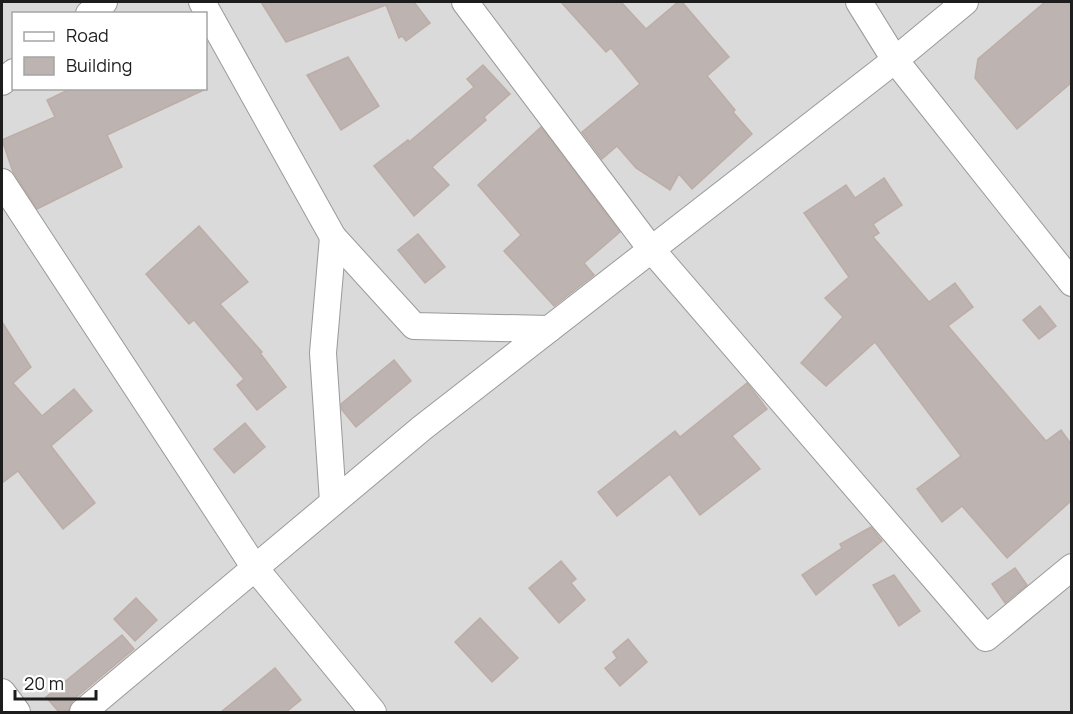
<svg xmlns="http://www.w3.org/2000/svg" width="1073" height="714" font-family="Manrope,sans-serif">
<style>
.residential{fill:#dbdada;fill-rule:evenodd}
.building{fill:#bdb3b0;stroke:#bdada7;stroke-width:1.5}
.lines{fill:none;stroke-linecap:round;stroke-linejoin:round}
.street-casing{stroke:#9a9a9a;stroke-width:28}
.street{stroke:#fff;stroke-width:26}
</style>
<rect width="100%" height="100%" fill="#ede8e3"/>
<path class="residential" d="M2 2H1071V712H2ZM14 14H206V88H14Z"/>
<g class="building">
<path d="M261 2H414L430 23 406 41 402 36 399 38 386 5 286 42Z"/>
<path d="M561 2H621L646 29 678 2H682L729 57 707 76 735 110 733 112 752 134 692 189 679 174 670 190 636 168 617 146 602 159 582 132 640 84 611 48 606 52Z"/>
<path d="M1045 2H1071V83L1017 129 975 78 978 59Z"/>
<path d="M348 57 379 106 341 130 307 75Z"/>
<path d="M483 65 510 94 484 117 486 120 432 167 449 185 414 216 374 166 408 140 409 142 474 87 467 79Z"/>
<path d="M72 88H208L107 135 122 167 37 209 13 172 2 140 55 117 47 100Z"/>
<path d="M541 127 620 232 584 263 594 275 554 306 504 251 521 235 478 185Z"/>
<path d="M884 178 902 205 873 224 879 233 873 237 929 302 955 283 973 307 948 326 1046 441 1061 430 1071 444V501L1007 558 962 506 942 522 917 489 961 456 875 342 826 386 801 363 843 317 825 298 849 277 804 213 846 185 855 198Z"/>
<path d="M199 226 248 282 220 304 262 352 260 353 286 387 257 410 237 385 244 379 194 320 189 324 146 274Z"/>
<path d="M418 234 445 267 425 283 398 250Z"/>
<path d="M1040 306 1056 326 1039 339 1023 320Z"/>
<path d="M2 322 31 367 13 383 42 416 74 389 92 411 51 446 95 503 63 529 18 471 2 483Z"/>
<path d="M394 360 411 381 356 427 342 410 341 404Z"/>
<path d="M747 383 767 409 732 436 760 469 700 515 670 474 617 516 598 492 675 431 680 437Z"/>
<path d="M245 423 265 447 234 473 214 449Z"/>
<path d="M871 527 882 541 816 595 802 575 842 548 840 544Z"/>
<path d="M561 561 576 579 571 583 585 600 559 623 529 588Z"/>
<path d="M1015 568 1027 585 1005 603 992 584Z"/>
<path d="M894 575 920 611 899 626 873 585Z"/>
<path d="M136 598 157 620 135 641 114 619Z"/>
<path d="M480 618 518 658 492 682 455 642Z"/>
<path d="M122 635 134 649 73 700 68 712H59L46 697Z"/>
<path d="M628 639 647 662 620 686 605 668 617 658 613 652Z"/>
<path d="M275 668 301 700 286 712H221Z"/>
</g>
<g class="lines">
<defs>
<g id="street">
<path d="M202 2 333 237 414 326 549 329"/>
<path d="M465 2 651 249 986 638 1072 567"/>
<path d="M859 2 895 60 1072 283"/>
<path d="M89 14 104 2"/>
<path d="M2 82 14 72"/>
<path d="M2 182 255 568 373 712"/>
<path d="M333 502 323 353 333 237"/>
<path d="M2 692 17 712"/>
<path d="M83 712 422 428 895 60 965 2"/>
</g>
</defs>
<use href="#street" class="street-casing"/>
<use href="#street" class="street"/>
</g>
<rect width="1073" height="714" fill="none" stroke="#1d1d1d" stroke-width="6"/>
<rect x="12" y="12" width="195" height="78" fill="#ffffff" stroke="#a5a5a5" stroke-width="1.5"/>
<rect x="24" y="32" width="30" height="9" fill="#ffffff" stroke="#a5a5a5" stroke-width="1.5"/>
<text x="66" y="42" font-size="18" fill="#1d1d1d">Road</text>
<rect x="24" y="57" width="30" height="18" fill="#bdb3b0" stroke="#a5a5a5" stroke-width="1.5"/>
<text x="66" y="72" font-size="18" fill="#1d1d1d">Building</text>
<path d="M15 690v9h81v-9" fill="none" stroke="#1d1d1d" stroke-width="3"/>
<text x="24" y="690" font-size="18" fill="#1d1d1d" stroke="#ffffff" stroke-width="4.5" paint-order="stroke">20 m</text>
</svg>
